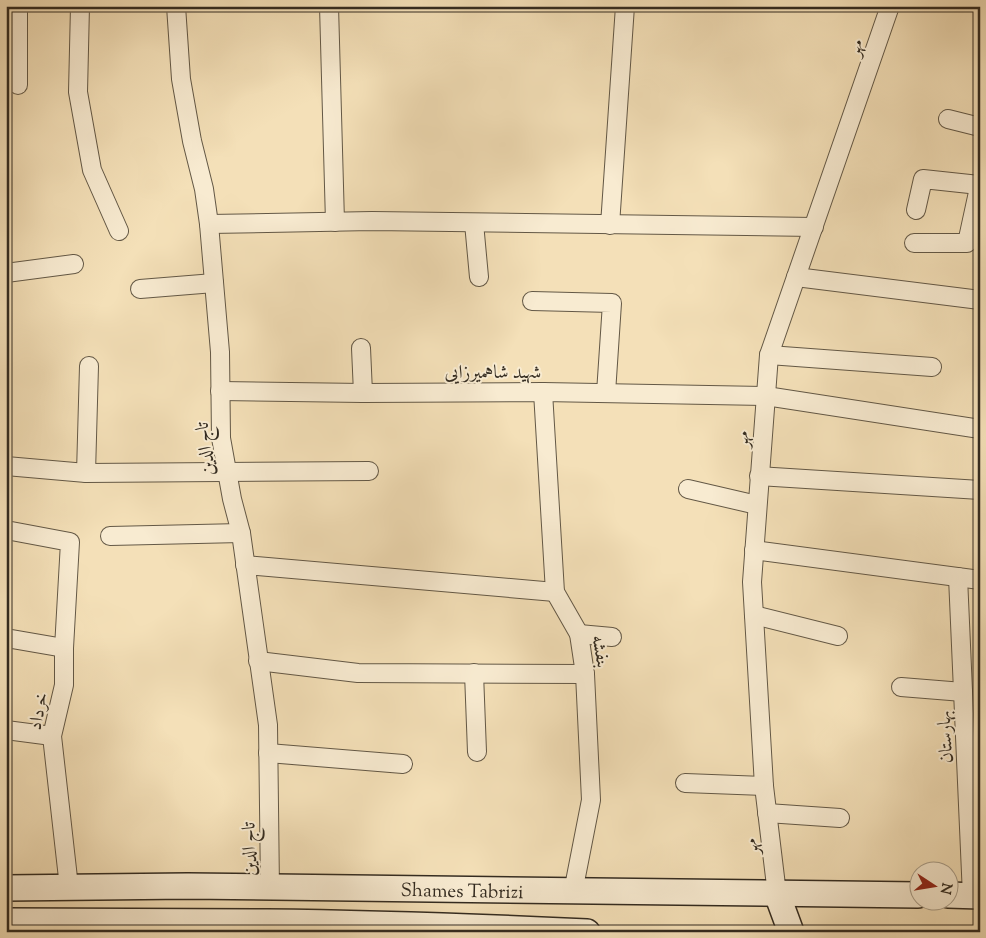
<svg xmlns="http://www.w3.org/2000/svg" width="986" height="938" font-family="'Sorts Mill Goudy',Amiri,serif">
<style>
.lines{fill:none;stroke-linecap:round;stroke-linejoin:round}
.minor-casing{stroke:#635846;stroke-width:20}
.secondary-casing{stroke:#332b20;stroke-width:28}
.minor{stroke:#f8ebd1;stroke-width:18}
.secondary{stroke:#f8ebd1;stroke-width:25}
.labels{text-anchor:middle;stroke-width:4;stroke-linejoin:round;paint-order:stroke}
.street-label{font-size:19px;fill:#332b20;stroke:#f8ebd1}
</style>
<rect width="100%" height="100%" fill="#f4e0b8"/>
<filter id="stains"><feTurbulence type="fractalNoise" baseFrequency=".004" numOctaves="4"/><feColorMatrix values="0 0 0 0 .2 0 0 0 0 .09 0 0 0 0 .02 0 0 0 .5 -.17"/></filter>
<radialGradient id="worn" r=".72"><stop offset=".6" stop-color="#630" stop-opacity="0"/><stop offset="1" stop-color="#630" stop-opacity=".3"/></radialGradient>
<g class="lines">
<defs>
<g id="minor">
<path d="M80 6 78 92 92 170 119 231"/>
<path d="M176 6 181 79 192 141 204 189 209 224 220 352 221 438 232 499 241 533 268 725 270 888"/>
<path d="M329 6 335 222"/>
<path d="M18 85V6"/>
<path d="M948 119 980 127"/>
<path d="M916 210 923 179 979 185"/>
<path d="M474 223 479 277"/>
<path d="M209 224 372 221 814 227"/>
<path d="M610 225 625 6"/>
<path d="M914 243H967L980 183"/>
<path d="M6 273 74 264"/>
<path d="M796 277 980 300"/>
<path d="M140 289 214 283"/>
<path d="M532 301 612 303 606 393"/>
<path d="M361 348 363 393"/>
<path d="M769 355 932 367"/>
<path d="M220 391 363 393 543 392 766 396 980 429"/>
<path d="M543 392 555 592 579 634 585 674 591 800 573 892"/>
<path d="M6 466 86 473 369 471"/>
<path d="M86 473 89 366"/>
<path d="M759 476 980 490"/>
<path d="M688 489 757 505"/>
<path d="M6 530 70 542 64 648V685L52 736 69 887"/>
<path d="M110 536 241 533"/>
<path d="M754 550 980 580"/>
<path d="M245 565 555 592"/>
<path d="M958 577 972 896"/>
<path d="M754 615 838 636"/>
<path d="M579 634 612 637"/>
<path d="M6 638 64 648"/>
<path d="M258 661 358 673 585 674"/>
<path d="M474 673 477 752"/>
<path d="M901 687 963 692"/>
<path d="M6 730 52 736"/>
<path d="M268 753 403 764"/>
<path d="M685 783 764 786"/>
<path d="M767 813 840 818"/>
<path d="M777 894 764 786 752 582 769 355 890 6"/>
</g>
<g id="secondary">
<path d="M6 888 188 886 918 895"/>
<path d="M777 894 791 932"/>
<path d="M948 895 980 896"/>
<path d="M6 921C93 922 180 922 267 922 374 923 480 927 587 932"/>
</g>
</defs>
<use href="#minor" class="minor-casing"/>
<use href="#secondary" class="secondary-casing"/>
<use href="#minor" class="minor"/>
<use href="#secondary" class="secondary"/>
</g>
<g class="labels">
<g class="street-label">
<text transform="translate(854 47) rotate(-71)" y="7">مهر</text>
<text x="493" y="378">شهید شاهمیرزایی</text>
<text transform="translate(741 439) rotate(-85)" y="7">مهر</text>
<text transform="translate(204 449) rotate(-97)" y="7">تاج الدین</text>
<text transform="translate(602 651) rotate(80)" y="7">بنفشه</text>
<text transform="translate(37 711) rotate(-79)" y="7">خرداد</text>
<text transform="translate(944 737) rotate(-93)" y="7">بهارستان</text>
<text transform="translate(750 847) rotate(-97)" y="7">مهر</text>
<text transform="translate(248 849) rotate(-91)" y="7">تاج الدین</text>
<text transform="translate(462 890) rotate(1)" y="7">Shames Tabrizi</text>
</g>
</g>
<rect width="986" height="938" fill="none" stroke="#f4e0b8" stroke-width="25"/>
<rect x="8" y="8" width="971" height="923" fill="none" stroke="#332b20" stroke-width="2.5"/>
<rect x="12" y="12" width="961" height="913" fill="none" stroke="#332b20"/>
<g transform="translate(934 886) rotate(102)"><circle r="24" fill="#f8ebd1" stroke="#a99e8a"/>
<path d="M0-4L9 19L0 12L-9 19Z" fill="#8f2418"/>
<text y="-8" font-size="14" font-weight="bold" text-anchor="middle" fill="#332b20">N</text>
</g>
<rect width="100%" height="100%" filter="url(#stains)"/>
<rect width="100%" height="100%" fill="url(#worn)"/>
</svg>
